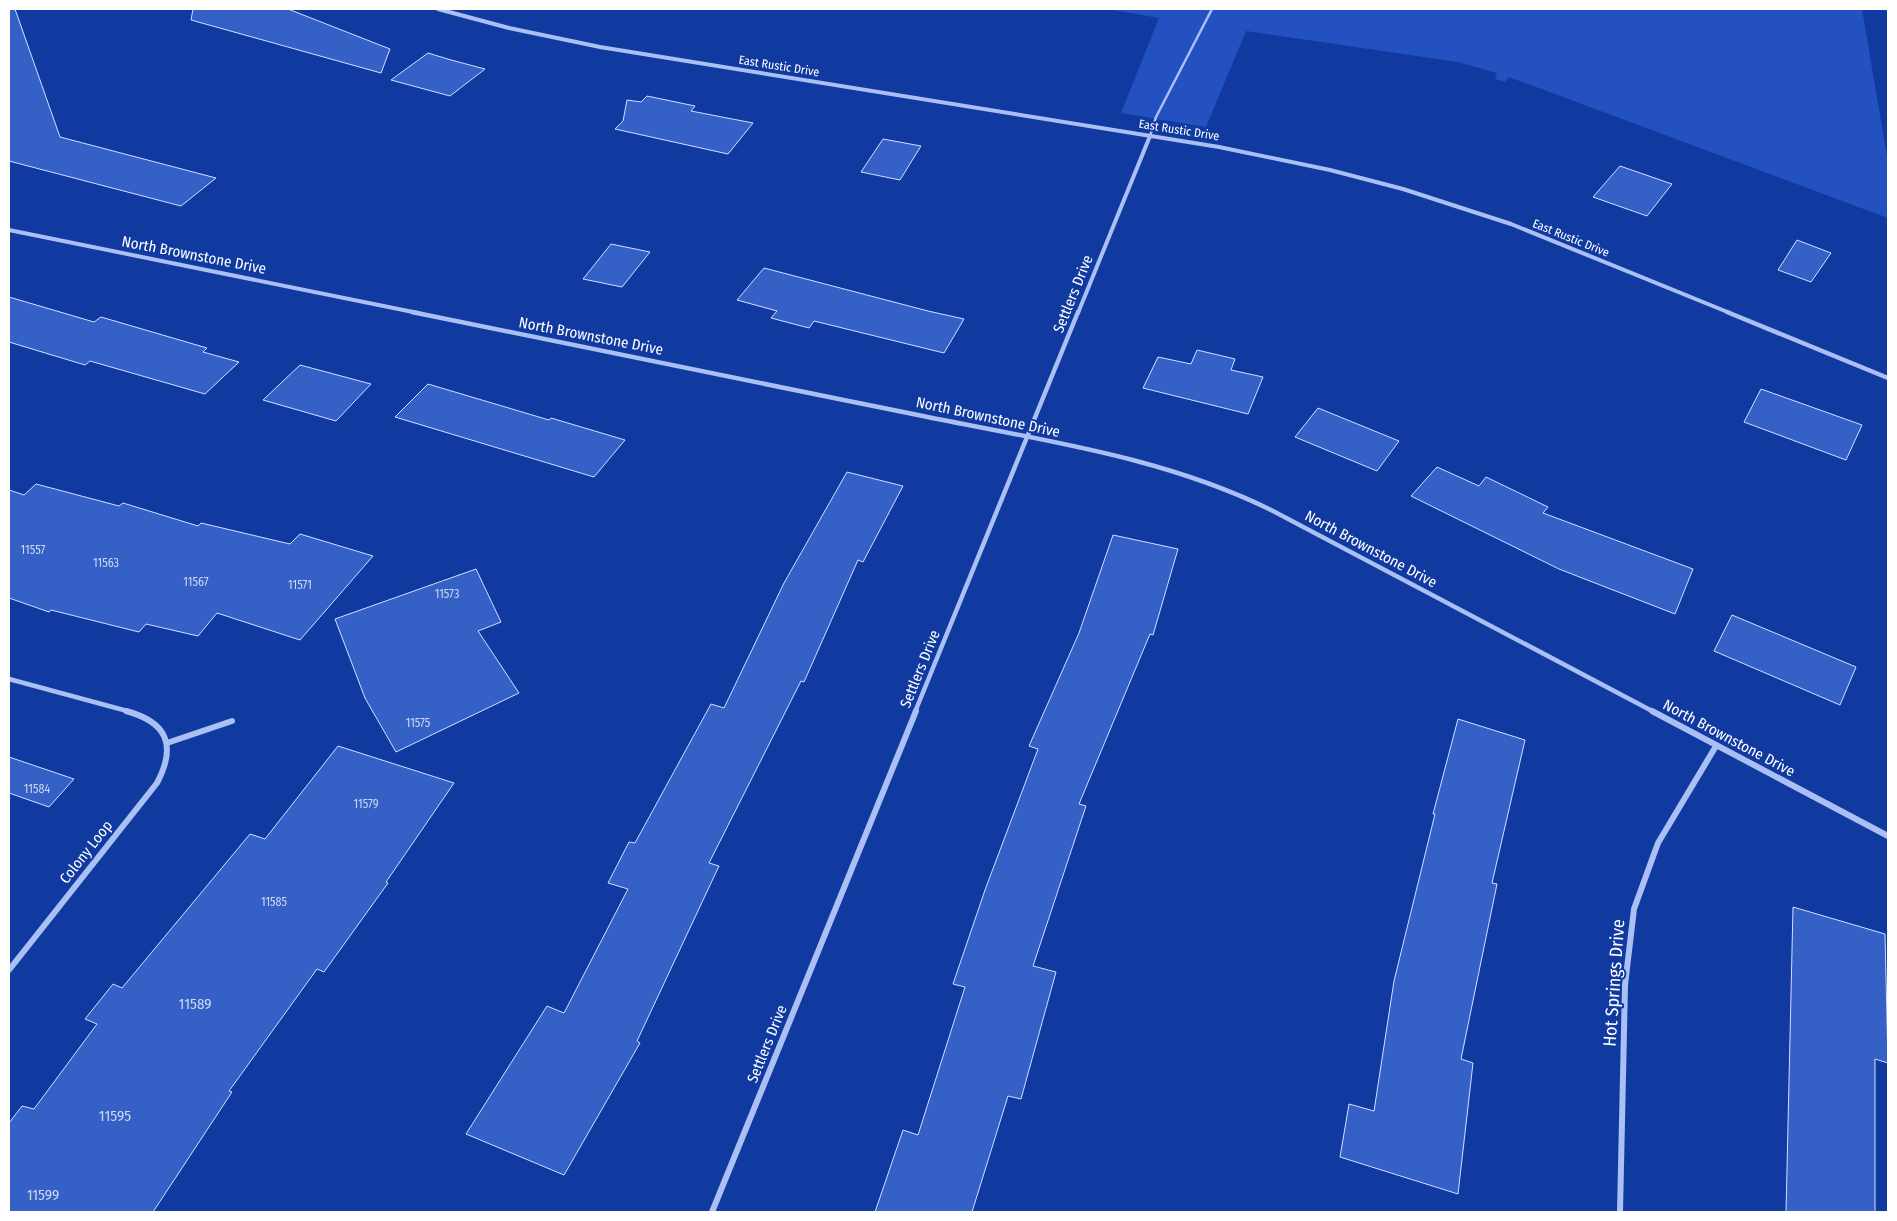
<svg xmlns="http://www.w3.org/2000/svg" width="1897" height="1221" font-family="'Fira Sans Condensed',sans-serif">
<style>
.green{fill:#2352c0}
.building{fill:#3560c6;stroke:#d3e0fe}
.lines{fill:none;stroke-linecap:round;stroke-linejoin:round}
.service{stroke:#aac0f5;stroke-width:2.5}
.minor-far2{stroke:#aac0f5;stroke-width:4}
.minor-far1{stroke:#aac0f5;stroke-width:4.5}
.minor{stroke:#aac0f5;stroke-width:6}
.labels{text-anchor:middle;stroke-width:4;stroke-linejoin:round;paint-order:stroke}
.far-street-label{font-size:12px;fill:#fff;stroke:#113aa1}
.number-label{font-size:12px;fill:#ccd7f1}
.street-label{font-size:15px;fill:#fff;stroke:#113aa1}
.near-number-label{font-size:15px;fill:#ccd7f1}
.near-street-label{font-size:18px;fill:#fff;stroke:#113aa1}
</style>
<rect width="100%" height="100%" fill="#113aa1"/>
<path class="green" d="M1107 9H1862L1888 163V218L1509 77 1505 82 1495 79 1497 73 1458 62 1246 31 1206 127 1121 113 1159 18Z"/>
<g class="building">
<path d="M9 9H15L60 137 216 178 181 206 9 161Z"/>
<path d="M193 9H288L390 49 381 73 191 20Z"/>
<path d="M428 53 451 60 485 69 450 96 391 80Z"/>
<path d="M647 96 695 106 691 111 753 123 728 154 615 129 623 121 627 100 641 102Z"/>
<path d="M883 139 921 146 900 180 861 172Z"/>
<path d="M1620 166 1672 184 1647 216 1593 197Z"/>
<path d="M1797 240 1831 253 1811 282 1778 270Z"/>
<path d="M611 244 650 252 622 287 583 279Z"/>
<path d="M764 268 928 311 964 319 944 353 814 321 809 328 771 318 777 311 737 300Z"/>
<path d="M9 297 94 322 101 317 207 348 203 352 239 362 205 394 90 361 85 365 9 342Z"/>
<path d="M1197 350 1235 359 1231 370 1263 377 1248 414 1143 388 1158 357 1191 364Z"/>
<path d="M300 365 371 384 336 421 263 400Z"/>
<path d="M428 384 549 420 551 418 625 440 594 477 395 417Z"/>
<path d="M1761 389 1862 425 1846 460 1744 422Z"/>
<path d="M1318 408 1399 441 1377 471 1295 437Z"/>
<path d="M1437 467 1479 486 1486 477 1548 507 1543 513 1693 569 1675 614 1559 569 1411 496Z"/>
<path d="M847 472 903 486 863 562 858 560 804 682 801 681 709 863 719 866 637 1041 640 1043 564 1175 466 1134 547 1006 564 1013 628 889 608 883 629 842 635 843 711 704 724 708 784 583Z"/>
<path d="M36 484 119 506 123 503 198 526 201 523 290 544 300 534 373 556 300 640 217 613 198 636 146 624 139 632 51 610 49 612 9 598V490L24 495Z"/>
<path d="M1113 535 1178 549 1153 635 1150 634 1079 804 1086 806 1033 966 1056 972 1021 1099 1008 1096 972 1212H875L903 1130 918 1135 965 987 953 984 985 890 1038 749 1029 746 1079 633Z"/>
<path d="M476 569 501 622 478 631 519 693 396 752 365 698 335 619Z"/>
<path d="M1732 615 1856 667 1840 705 1714 651Z"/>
<path d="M1458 719 1525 740 1492 883 1497 884 1461 1059 1473 1063 1458 1194 1340 1157 1349 1104 1374 1111 1394 981 1435 814H1433Z"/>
<path d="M338 746 454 783 386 882 388 883 324 972 317 969 229 1091 232 1092 153 1212H9V1123L22 1106 34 1109 97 1024 85 1019 113 984 122 988 250 834 265 839Z"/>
<path d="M9 757 74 779 49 807 9 793Z"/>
<path d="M1793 907 1885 934 1888 1063 1875 1059V1212H1786Z"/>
</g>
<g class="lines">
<path class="service" d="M1150 136 1156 117 1212 9"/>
<g class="minor-far2">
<path d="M438 9 509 28 600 47 1219 147 1330 170 1403 189 1511 224 1730 313"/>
<path d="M9 230 418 313"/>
<path d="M1078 313 1150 136"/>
</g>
<g class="minor-far1">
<path d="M412 312C580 346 749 381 918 415 1038 440 1163 456 1273 511L1654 712"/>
<path d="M1727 312 1888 378"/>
<path d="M9 679 131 712"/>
<path d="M915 712 1078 312"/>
</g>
<g class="minor">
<path d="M1652 711 1888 836"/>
<path d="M167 743 232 721"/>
<path d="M9 970 157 783C177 745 167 722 126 711"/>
<path d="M712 1212 916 711"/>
<path d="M1620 1212 1625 985 1634 909 1658 843 1716 746"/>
</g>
</g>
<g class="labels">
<g class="far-street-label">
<text transform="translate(779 66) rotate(9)" y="4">East Rustic Drive</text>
<text transform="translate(1179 130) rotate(9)" y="4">East Rustic Drive</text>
<text transform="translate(1571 238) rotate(22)" y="4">East Rustic Drive</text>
</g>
<g class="number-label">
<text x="33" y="554">11557</text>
<text x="106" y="567">11563</text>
<text x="196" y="586">11567</text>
<text x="300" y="589">11571</text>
<text x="447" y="598">11573</text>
<text x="418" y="727">11575</text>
<text x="37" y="793">11584</text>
<text x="366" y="808">11579</text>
<text x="274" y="906">11585</text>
</g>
<g class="street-label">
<text transform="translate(194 255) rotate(11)" y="5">North Brownstone Drive</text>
<text transform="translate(1073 294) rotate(-68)" y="5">Settlers Drive</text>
<text transform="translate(591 336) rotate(11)" y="5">North Brownstone Drive</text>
<text transform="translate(988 417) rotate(12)" y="5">North Brownstone Drive</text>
<text transform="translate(1371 549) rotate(28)" y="5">North Brownstone Drive</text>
<text transform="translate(920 669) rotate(-68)" y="5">Settlers Drive</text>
<text transform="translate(1729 738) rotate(28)" y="5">North Brownstone Drive</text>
<text transform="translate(86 852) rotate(-52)" y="5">Colony Loop</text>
<text transform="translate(767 1044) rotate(-68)" y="5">Settlers Drive</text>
</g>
<g class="near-number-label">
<text x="195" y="1009">11589</text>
<text x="115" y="1121">11595</text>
<text x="43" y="1200">11599</text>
</g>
<g class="near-street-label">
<text transform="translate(1614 983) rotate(-86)" y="6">Hot Springs Drive</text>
</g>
</g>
<rect width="1897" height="1221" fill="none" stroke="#ffffff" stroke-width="20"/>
</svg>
